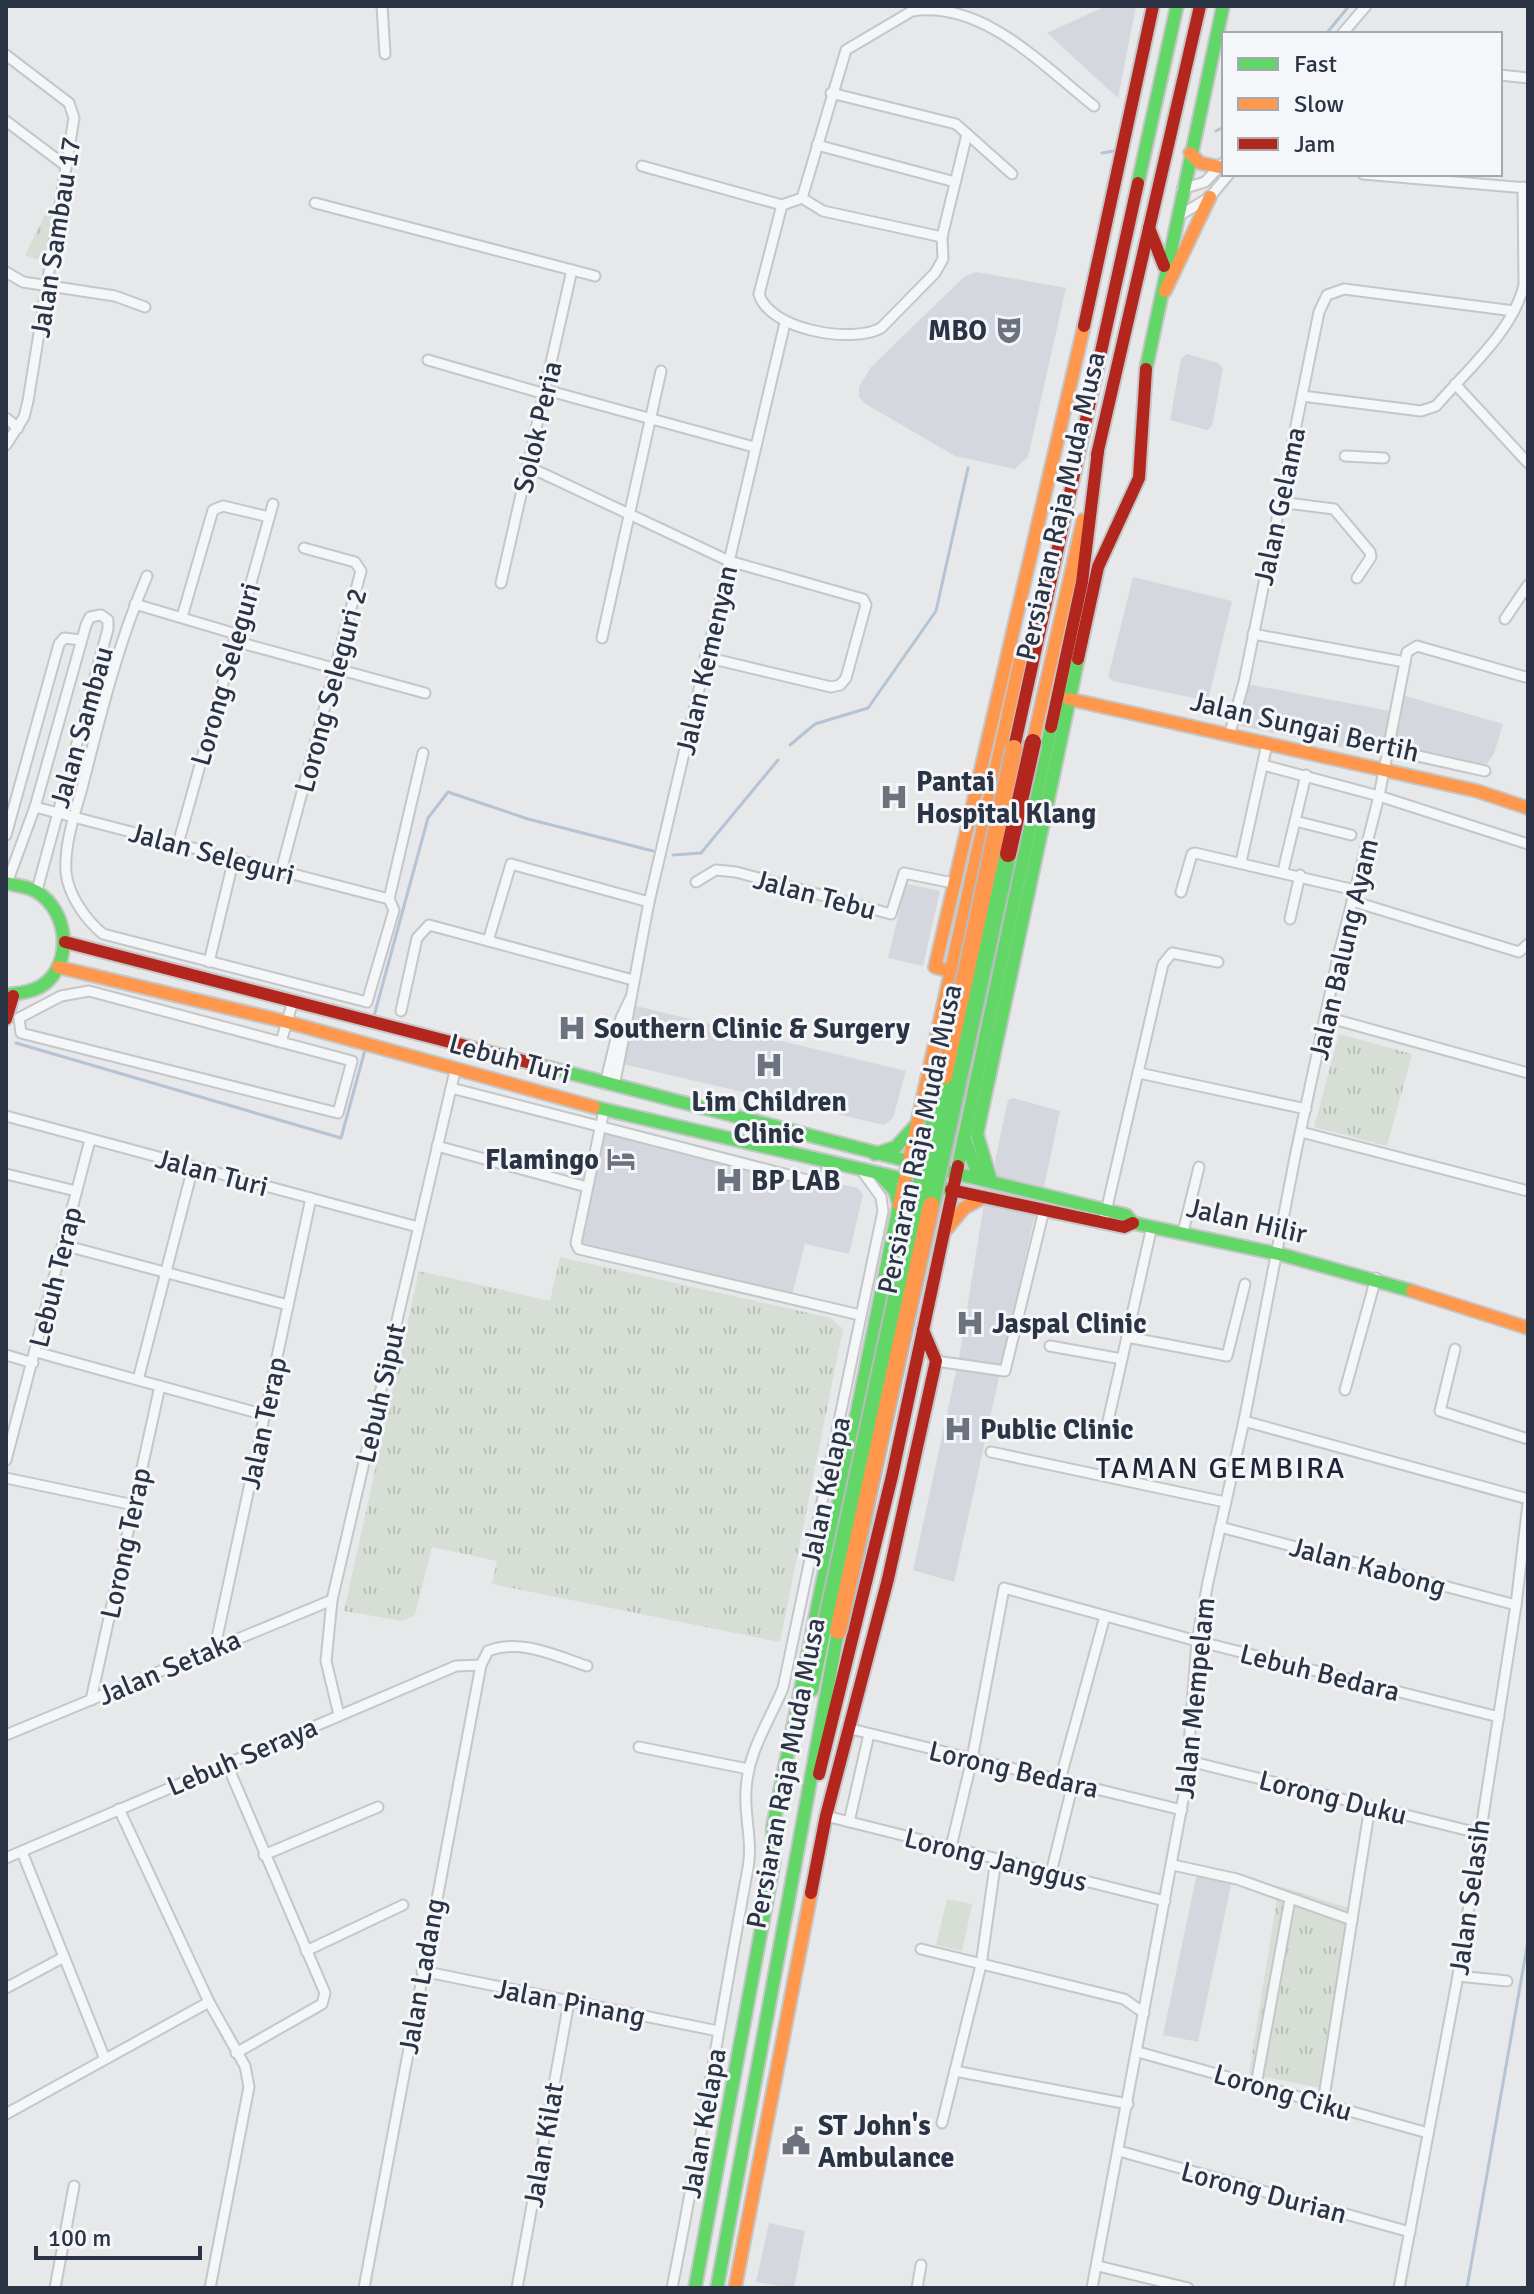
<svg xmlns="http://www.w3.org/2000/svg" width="1534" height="2294" font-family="Signika,sans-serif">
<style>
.built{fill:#d4d7dd}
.grass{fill:url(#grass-tufts)}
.garden{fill:#d6ded6}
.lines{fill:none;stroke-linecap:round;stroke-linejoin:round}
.stream{stroke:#b4c4d5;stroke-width:3}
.street-casing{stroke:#c4c6c8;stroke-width:13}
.fast-casing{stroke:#c4c6c8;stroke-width:16}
.slow-casing{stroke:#c4c6c8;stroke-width:16}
.jam-casing{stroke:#c4c6c8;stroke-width:16}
.street{stroke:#f5f6f7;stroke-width:9}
.fast{stroke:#63d668;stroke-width:12}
.slow{stroke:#ff974d;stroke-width:12}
.jam{stroke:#b3261e;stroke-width:12}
.fast-bridge-casing{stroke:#b8bbbf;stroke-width:20;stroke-linecap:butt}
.slow-bridge-casing{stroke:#b8bbbf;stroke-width:20;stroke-linecap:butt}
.jam-bridge-casing{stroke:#b8bbbf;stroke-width:20;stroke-linecap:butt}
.fast-bridge{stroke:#63d668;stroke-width:16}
.slow-bridge{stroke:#ff974d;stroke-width:16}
.jam-bridge{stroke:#b3261e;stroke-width:16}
.labels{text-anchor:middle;stroke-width:6;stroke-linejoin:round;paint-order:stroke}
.street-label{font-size:28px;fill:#2b3445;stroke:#f4f6f9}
.poi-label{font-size:28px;font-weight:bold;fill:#2b3445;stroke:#f4f6f9;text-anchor:start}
.neighbourhood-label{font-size:30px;letter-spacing:2px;fill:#1d2536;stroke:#f4f6f9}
</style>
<defs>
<pattern id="grass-tufts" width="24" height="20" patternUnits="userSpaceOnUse" patternTransform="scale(2)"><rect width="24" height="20" fill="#d6ded6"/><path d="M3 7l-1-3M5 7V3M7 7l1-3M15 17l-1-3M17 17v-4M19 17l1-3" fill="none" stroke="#b8bfb9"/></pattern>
</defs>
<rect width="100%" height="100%" fill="#e6e8ea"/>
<g class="built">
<path d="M1106 6H1136L1118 98 1047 33Z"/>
<path d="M976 272 1066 288 1028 457 1015 469 955 456 864 403 859 396V387L871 367 964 277Z"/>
<path d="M1187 354 1218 363 1223 368 1212 426 1207 430 1170 420 1181 359Z"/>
<path d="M1133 577 1232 601 1208 701 1113 681 1108 677Z"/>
<path d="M1247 684 1390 711 1395 693 1503 724 1494 754 1478 776 1237 725Z"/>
<path d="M906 884 940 891 923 966 888 958Z"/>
<path d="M636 1006 906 1071 893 1118 884 1125 623 1064Z"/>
<path d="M1013 1098 1060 1111 1044 1187 997 1176 995 1161 1008 1100Z"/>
<path d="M603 1133 829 1190 832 1182 858 1188 863 1195 849 1254 805 1244 792 1295 585 1248 581 1242Z"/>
<path d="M984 1204 1035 1214 954 1582 913 1570 959 1358Z"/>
<path d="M1197 1873 1232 1880 1198 2042 1163 2035Z"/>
<path d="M769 2223 805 2231 794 2288 756 2282Z"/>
</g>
<g class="grass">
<path d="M48 209 66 222 56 266 25 255Z"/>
<path d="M1339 1034 1412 1054 1387 1146 1314 1127Z"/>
<path d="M560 1257 831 1318 843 1329 780 1642 492 1584 497 1561 432 1547 415 1615 403 1621 344 1611 419 1271 550 1301Z"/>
<path d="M1279 1886 1358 1911 1332 2090 1249 2074Z"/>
</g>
<path class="garden" d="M947 1899 972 1904 962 1951 936 1945Z"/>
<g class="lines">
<g class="stream">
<path d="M1326 34 1349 6"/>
<path d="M1216 131 1224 127"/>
<path d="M1102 153 1121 150"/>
<path d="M790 745 815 724 868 708 936 611 968 468"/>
<path d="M673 855 701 853 778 760"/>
<path d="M374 1016 428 818 448 792 528 819 653 851"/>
<path d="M16 1043 341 1138 365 1050"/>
<path d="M1467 2288 1528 1941"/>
</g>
<defs>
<g id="street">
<path d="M382 6 385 54"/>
<path d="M1342 34 1366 6"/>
<path d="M6 55 69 103 74 118 28 401 24 417 6 445"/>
<path d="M1500 75 1528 78"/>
<path d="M831 93 956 124 1012 174"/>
<path d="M6 121 66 166"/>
<path d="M817 145 955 182"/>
<path d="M642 166 782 205"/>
<path d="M1363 174 1526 188"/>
<path d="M1182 189 1205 182 1224 162"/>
<path d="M802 198 846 50 912 11C983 0 1043 66 1094 106"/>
<path d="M315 203 595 276"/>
<path d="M782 205 759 294C769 330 852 344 881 328L935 273 943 259 942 237 967 134"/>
<path d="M782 205 802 198 823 211 942 237"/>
<path d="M1177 217 1210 197 1229 174"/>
<path d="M6 272 23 282 115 296 145 307"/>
<path d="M428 360 545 394"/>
<path d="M1455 384 1528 463"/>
<path d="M546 390 754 447"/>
<path d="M1302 396 1421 411 1436 406C1466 371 1513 331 1524 285L1523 187"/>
<path d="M6 418 18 428"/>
<path d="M1345 456 1384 458"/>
<path d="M529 467 729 561 863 599 866 605 846 678 840 685 831 687 705 657"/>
<path d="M1279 502 1334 509 1370 552 1371 557 1357 578"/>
<path d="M147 576C118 643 100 717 82 788 75 813 64 845 66 872 68 895 86 920 103 934L367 1002 394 910 389 899 423 753"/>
<path d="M501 583 572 270"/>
<path d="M135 604 236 634"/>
<path d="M182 617 213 510 223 506 269 517"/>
<path d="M1505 619 1528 585"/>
<path d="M1253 634 1405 662"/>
<path d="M602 638 661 371"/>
<path d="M234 641 425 693"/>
<path d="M1229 736 1244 682 1319 312 1327 295 1344 289 1514 311"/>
<path d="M1387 749 1485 771"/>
<path d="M1263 765 1379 796 1528 844"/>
<path d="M35 807 389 899"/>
<path d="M1295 821 1351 835"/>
<path d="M6 835 59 644 64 638 81 640"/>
<path d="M178 844 273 504"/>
<path d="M1241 862 1267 744"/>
<path d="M281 871 361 571 355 562 304 548"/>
<path d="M1283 871 1306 775"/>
<path d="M696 882 716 870 736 872 891 914 904 873 953 883"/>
<path d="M7 883 35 807 86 625 90 617 101 615 108 620V629L37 890"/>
<path d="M1181 892 1192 854 1195 853 1355 890"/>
<path d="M1352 901 1519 952 1528 944"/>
<path d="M1290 919 1300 875"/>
<path d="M488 941 511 864 649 902"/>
<path d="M209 962 234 858"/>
<path d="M89 991 352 1061 338 1113 21 1033 19 1018 61 996Z"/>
<path d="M401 1011 417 938 429 925 633 980"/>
<path d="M1326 1017 1528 1073"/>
<path d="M281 1042 293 1001"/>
<path d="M1139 1073 1306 1109"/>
<path d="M605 1084 621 1018 631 997"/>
<path d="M614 1086C627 1024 637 964 649 902L785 323"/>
<path d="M451 1088 823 1184 829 1161"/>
<path d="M604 1110 576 1243 579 1249 860 1315"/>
<path d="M6 1116 418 1227"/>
<path d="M1301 1132 1528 1191"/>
<path d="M437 1146 587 1187"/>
<path d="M6 1174 76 1191"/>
<path d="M1105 1216 1163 964 1172 953 1218 962"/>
<path d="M1183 1232 1199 1167"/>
<path d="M63 1245 288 1305"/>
<path d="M1127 1337 1227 1356 1245 1284"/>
<path d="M1050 1346 1122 1359"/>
<path d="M1455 1349 1440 1411 1528 1439"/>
<path d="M36 1352 265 1415"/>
<path d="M6 1355 33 1363"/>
<path d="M936 1361 1005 1371 1044 1210"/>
<path d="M138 1380 193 1167"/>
<path d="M1345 1390 1376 1278"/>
<path d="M1244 1421 1528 1499"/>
<path d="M1106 1430 1152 1226"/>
<path d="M991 1452 1225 1502"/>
<path d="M6 1460 90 1140"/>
<path d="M6 1478 134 1505"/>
<path d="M1220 1527 1516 1605"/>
<path d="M215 1647 311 1198"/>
<path d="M91 1700 160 1386"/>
<path d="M339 1715 326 1661 332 1600 455 1071"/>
<path d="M847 1728 1182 1810"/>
<path d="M6 1735 332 1600"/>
<path d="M639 1747 748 1769"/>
<path d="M1189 1761 1478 1833"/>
<path d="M226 1762 325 1993 322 2004 236 2053"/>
<path d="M1060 1780 1105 1616"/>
<path d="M119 1809 209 2002 245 2066 249 2087 210 2288"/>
<path d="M826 1816 1165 1901"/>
<path d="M849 1822 869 1734"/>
<path d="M951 1847 972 1759 1004 1588 1197 1641 1499 1717"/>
<path d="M22 1852 105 2059"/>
<path d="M264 1855 378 1807"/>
<path d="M6 1858 456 1666 481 1665"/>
<path d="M1173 1865 1237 1879 1352 1920"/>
<path d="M1051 1873 1073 1783"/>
<path d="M921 1949 1124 1999 1144 2013"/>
<path d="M306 1951 403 1905"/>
<path d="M422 1971 718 2031"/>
<path d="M1458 1976 1507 1981"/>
<path d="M6 1988 64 1957"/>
<path d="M1138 2052 1428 2133"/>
<path d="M955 2071 1128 2104"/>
<path d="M1256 2085 1290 1899"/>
<path d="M1323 2103 1370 1806"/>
<path d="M6 2114 209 2002"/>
<path d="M942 2123 981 1965 996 1859"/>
<path d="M1119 2151 1410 2232"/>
<path d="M1098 2266 1188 2288"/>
<path d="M55 2288 74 2186"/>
<path d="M364 2288 481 1665 488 1651C520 1638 556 1656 587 1666"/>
<path d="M517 2288 569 2002"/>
<path d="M672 2288C700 2148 722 2008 748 1868 753 1841 744 1816 746 1790 748 1751 769 1722 783 1688L883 1211 881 1197 862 1171"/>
<path d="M917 2288 921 2265"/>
<path d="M1092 2288 1186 1784 1197 1641 1208 1582 1244 1421 1296 1152 1338 957 1379 796 1407 652 1417 646 1525 677"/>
<path d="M1399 2288 1458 1976 1516 1605 1528 1504"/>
</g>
<g id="fast">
<path d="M1138 183 1177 6"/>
<path d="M1146 369 1223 6"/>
<path d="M6 883C14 885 23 886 31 889 65 903 75 955 48 981 36 992 21 993 6 995"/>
<path d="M531 1063 954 1173"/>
<path d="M594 1107 951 1190"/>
<path d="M964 1137 975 1167 988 1179"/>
<path d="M875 1154 896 1147 916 1125"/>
<path d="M958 1166 1051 727"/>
<path d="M878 1173 895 1191 899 1205"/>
<path d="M954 1173 1126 1215 1133 1223 1283 1255 1412 1291"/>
<path d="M991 1181 977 1134 1078 659"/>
<path d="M812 1690 825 1628"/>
<path d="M772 1870 773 1826 899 1205"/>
<path d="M695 2288 774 1861"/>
<path d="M717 2288 838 1631"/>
</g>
<g id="slow">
<path d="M1190 153 1200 163 1219 167"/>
<path d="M1165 291 1210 197"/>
<path d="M1069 699 1477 791 1528 808"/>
<path d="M1033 742 1083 520"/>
<path d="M58 967 287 1022 594 1107"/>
<path d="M953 972 935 967 1084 326"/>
<path d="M899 1205 1020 660 1036 630"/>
<path d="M945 1231 964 1208 984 1197"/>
<path d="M1412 1291 1528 1328"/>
<path d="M735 2288 811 1893"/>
</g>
<g id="jam">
<path d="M1149 228 1164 266"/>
<path d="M1084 326 1153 6"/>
<path d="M1097 455 1200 6"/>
<path d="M1078 659 1098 567 1139 478 1146 369"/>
<path d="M1051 727 1082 582 1098 451"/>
<path d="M1014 748 1138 183"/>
<path d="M65 942 531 1063"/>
<path d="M6 1019 13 996"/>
<path d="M951 1190 1124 1227 1133 1223"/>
<path d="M819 1774 892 1476 958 1166"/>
<path d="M811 1893 826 1816 888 1579 936 1361 923 1330"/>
</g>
</defs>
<use href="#street" class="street-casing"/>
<use href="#fast" class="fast-casing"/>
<use href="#slow" class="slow-casing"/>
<use href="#jam" class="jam-casing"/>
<use href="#street" class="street"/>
<use href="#fast" class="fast"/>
<use href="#slow" class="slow"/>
<use href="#jam" class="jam"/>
<defs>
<g id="fast-bridge">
<path d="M931 1205 1008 854"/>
<path d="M825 1628 944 1076"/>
</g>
<g id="slow-bridge">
<path d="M944 1076 1014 748"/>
<path d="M838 1631 931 1205"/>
</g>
<path id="jam-bridge" d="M1008 854 1033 742"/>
</defs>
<use href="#fast-bridge" class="fast-bridge-casing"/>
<use href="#slow-bridge" class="slow-bridge-casing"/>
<use href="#jam-bridge" class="jam-bridge-casing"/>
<use href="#fast-bridge" class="fast-bridge"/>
<use href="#slow-bridge" class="slow-bridge"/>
<use href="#jam-bridge" class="jam-bridge"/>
</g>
<defs>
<symbol id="theatre-bare" viewBox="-9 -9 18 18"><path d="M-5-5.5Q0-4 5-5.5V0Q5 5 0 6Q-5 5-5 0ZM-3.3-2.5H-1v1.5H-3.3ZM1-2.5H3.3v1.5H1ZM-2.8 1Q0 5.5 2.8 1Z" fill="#6c737f" stroke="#f4f6f9" stroke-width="2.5" paint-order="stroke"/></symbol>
<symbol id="hospital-bare" viewBox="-9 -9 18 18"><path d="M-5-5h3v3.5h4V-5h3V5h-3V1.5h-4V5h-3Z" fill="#6c737f" stroke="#f4f6f9" stroke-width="2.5" paint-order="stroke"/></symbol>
<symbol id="hotel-bare" viewBox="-9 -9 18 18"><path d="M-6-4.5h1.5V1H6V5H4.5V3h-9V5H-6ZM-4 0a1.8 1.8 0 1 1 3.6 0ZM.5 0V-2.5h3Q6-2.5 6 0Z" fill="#6c737f" stroke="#f4f6f9" stroke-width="2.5" paint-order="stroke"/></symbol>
<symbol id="civic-bare" viewBox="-9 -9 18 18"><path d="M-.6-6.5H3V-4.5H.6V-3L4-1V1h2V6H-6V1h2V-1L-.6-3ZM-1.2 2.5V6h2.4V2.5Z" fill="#6c737f" stroke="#f4f6f9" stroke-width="2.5" paint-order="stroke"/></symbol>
</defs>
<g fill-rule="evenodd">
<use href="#theatre-bare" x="989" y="310" width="40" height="40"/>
<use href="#hospital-bare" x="874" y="777" width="40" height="40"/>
<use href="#hospital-bare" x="552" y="1008" width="40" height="40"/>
<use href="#hospital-bare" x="749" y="1045" width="40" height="40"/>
<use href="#hotel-bare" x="601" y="1139" width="40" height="40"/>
<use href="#hospital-bare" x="709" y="1160" width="40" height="40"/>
<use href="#hospital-bare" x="950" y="1303" width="40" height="40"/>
<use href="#hospital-bare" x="938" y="1409" width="40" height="40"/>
<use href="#civic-bare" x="776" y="2121" width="40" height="40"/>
</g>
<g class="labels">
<g class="street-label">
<text transform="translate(55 237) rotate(-81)" y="10">Jalan Sambau 17</text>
<text transform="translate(537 427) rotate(-77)" y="10">Solok Peria</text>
<text transform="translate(1060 506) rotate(-77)" y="10">Persiaran Raja Muda Musa</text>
<text transform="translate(1279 506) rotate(-78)" y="10">Jalan Gelama</text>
<text transform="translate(706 660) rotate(-77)" y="10">Jalan Kemenyan</text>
<text transform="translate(225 674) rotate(-74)" y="10">Lorong Seleguri</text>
<text transform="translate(330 690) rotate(-75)" y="10">Lorong Seleguri 2</text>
<text transform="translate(1305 726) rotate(13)" y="10">Jalan Sungai Bertih</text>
<text transform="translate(81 727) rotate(-74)" y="10">Jalan Sambau</text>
<text transform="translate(212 853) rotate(15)" y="10">Jalan Seleguri</text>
<text transform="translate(815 894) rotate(15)" y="10">Jalan Tebu</text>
<text transform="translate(1343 949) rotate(-77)" y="10">Jalan Balung Ayam</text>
<text transform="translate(510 1058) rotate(15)" y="10">Lebuh Turi</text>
<text transform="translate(919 1139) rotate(-78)" y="10">Persiaran Raja Muda Musa</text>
<text transform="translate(212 1172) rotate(15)" y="10">Jalan Turi</text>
<text transform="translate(1247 1220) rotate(13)" y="10">Jalan Hilir</text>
<text transform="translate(55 1277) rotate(-76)" y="10">Lebuh Terap</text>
<text transform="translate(380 1393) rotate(-77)" y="10">Lebuh Siput</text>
<text transform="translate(263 1423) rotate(-78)" y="10">Jalan Terap</text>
<text transform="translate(825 1491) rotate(-78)" y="10">Jalan Kelapa</text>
<text transform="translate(125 1543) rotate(-78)" y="10">Lorong Terap</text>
<text transform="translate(1368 1566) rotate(15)" y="10">Jalan Kabong</text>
<text transform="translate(169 1667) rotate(-23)" y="10">Jalan Setaka</text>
<text transform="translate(1320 1672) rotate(14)" y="10">Lebuh Bedara</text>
<text transform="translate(1194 1698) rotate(-84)" y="10">Jalan Mempelam</text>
<text transform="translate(242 1756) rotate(-23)" y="10">Lebuh Seraya</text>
<text transform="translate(1014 1769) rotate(13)" y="10">Lorong Bedara</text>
<text transform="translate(785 1773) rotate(-79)" y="10">Persiaran Raja Muda Musa</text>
<text transform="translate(1333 1797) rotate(14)" y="10">Lorong Duku</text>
<text transform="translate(996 1859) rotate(14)" y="10">Lorong Janggus</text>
<text transform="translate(1469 1897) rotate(-82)" y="10">Jalan Selasih</text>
<text transform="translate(421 1976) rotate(-80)" y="10">Jalan Ladang</text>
<text transform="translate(570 2002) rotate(11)" y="10">Jalan Pinang</text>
<text transform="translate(1283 2092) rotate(16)" y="10">Lorong Ciku</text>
<text transform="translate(703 2123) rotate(-80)" y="10">Jalan Kelapa</text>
<text transform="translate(543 2145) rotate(-80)" y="10">Jalan Kilat</text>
<text transform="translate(1264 2192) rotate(15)" y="10">Lorong Durian</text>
</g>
<g class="poi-label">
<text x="987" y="340" text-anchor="end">MBO</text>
<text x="916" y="791">Pantai<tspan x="916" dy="32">Hospital Klang</tspan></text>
<text x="594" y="1038">Southern Clinic &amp; Surgery</text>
<text x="769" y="1111" text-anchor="middle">Lim Children<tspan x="769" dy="32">Clinic</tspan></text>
<text x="599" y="1169" text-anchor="end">Flamingo</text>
<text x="751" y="1190">BP LAB</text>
<text x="992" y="1333">Jaspal Clinic</text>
<text x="980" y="1439">Public Clinic</text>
<text x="818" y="2135">ST John's<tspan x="818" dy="32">Ambulance</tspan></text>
</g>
<g class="neighbourhood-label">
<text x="1221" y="1478">TAMAN GEMBIRA</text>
</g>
</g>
<rect width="1534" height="2294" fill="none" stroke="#2b3445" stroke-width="16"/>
<rect x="1222" y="32" width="280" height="144" fill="#f4f6f9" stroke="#a4a8b1" stroke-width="2"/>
<rect x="1238" y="58" width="40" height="12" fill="#63d668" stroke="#a4a8b1" stroke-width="2"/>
<text x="1294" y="72" font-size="24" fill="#2b3445">Fast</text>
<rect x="1238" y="98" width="40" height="12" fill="#ff974d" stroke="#a4a8b1" stroke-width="2"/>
<text x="1294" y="112" font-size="24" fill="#2b3445">Slow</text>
<rect x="1238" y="138" width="40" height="12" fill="#b3261e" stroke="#a4a8b1" stroke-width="2"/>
<text x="1294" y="152" font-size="24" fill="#2b3445">Jam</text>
<path d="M36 2246v12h164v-12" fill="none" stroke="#2b3445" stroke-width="4"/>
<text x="48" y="2246" font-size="24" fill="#2b3445" stroke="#f4f6f9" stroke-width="6" paint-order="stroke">100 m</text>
</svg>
